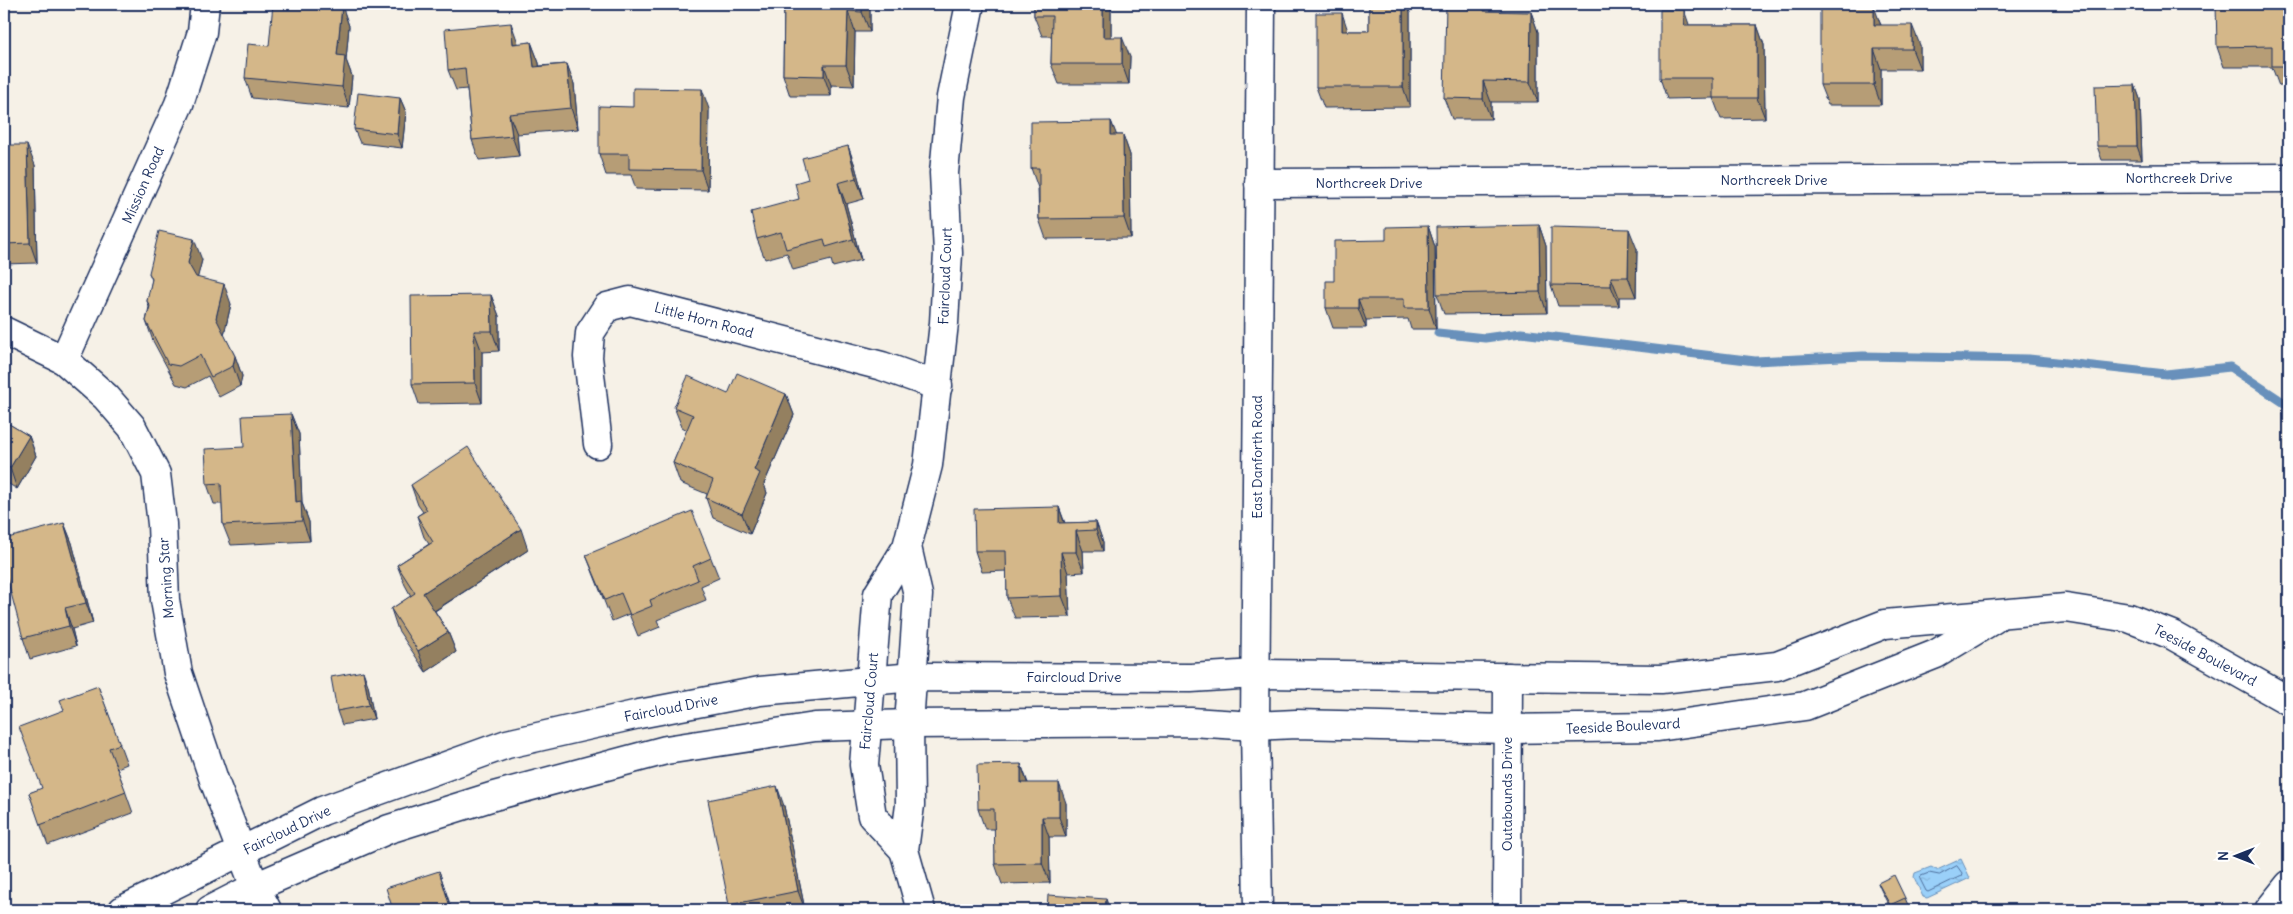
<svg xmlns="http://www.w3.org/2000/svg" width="2293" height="914" font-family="Delius,sans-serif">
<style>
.water{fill:url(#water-ripples);stroke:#6790bb}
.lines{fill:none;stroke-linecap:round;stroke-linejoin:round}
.shore{stroke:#4e6f9c;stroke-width:1}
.stream{stroke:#6790bb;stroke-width:9}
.street-casing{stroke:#1b2f5e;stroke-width:31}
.secondary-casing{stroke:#1b2f5e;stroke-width:31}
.street{stroke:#fff;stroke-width:28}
.secondary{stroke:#fff;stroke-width:28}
.wall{fill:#b69d76;stroke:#1b2f5e}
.shaded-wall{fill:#948060;stroke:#1b2f5e}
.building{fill:#d4b789;stroke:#1b2f5e}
.labels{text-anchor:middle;stroke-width:4.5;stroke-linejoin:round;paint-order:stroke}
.street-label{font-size:14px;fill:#1b2f5e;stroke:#fff}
</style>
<defs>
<pattern id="water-ripples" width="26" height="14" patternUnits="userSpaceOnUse" patternTransform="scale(1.25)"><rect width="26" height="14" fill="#9ad0f9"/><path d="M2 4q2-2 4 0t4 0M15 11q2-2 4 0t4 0" fill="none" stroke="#84b3d8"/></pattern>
</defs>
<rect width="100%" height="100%" fill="#f6f1e7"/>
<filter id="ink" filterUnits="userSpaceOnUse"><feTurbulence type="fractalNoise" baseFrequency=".02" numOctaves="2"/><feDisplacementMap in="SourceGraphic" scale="10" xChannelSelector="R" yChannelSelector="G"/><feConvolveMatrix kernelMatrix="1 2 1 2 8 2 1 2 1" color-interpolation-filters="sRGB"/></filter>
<g filter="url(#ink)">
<path class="water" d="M1961 859 1970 878 1927 898 1923 897 1914 877 1915 873 1931 867 1937 870Z"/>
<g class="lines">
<path class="shore" d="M1957 866 1962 873 1961 876 1928 892 1926 891 1920 879 1921 876 1929 873 1939 875Z"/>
<path class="stream" d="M1438 333 1485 338 1521 333 1755 361 1863 356 2029 359 2166 374 2230 367 2289 406"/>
<defs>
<g id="street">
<path d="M1259 183 2289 178"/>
<path d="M4 331 64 360 106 397 132 427 156 474 162 524 165 600 178 673 215 783 255 887 267 910"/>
<path d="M64 360 179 104 202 32 205 4"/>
<path d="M598 444 588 357 590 333 607 307 630 301 882 366 938 386"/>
<path d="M907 547 918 595 909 724 910 805 904 850 921 910"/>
<path d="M904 850 872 816 864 765 878 594 907 547 928 465 944 323 948 253 944 173 951 97 970 4"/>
<path d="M123 910 322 811 507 744 639 714 760 691 913 677 1191 678 1255 674 1661 679 1777 666 1885 624 2066 608 2129 618 2172 635 2289 701"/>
<path d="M210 910 255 887 389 829 494 796 666 750 815 727 909 724 1191 722 1255 726 1296 724 1508 729 1658 727 1805 706 1936 654 1994 619"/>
<path d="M1507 910 1508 677"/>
<path d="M2269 910 2289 885"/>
</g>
<path id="secondary" d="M1258 910 1255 726 1261 4"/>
</defs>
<use href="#street" class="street-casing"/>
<use href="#secondary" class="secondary-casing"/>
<use href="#street" class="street"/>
<use href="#secondary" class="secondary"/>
</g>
<g class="wall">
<path d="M59 4H109V7L60 8Z"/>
<path d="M784 4H870V32H855L854 86 831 85V96H790L783 75Z"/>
<path d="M1034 4H1111V37L1130 57 1129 84H1059L1051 64 1052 36H1042L1034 16Z"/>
<path d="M1369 4H1407L1410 13V107L1324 108 1316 87 1348 31H1369Z"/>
<path d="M1484 4 1486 11 1531 12 1538 32V102H1491V119H1452L1444 98Z"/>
<path d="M1872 4V6L1881 25 1920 45V69H1881V105H1828L1820 85Z"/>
<path d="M2289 4V86H2279L2272 67H2224L2217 47Z"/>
<path d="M342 6 349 26 346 60 352 76 349 108 252 98 245 78 269 46Z"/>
<path d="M1690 25H1757L1764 45 1765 118 1721 119 1713 98 1667 99 1660 78Z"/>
<path d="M531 42 539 63V66L567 64 574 84 578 129 517 134 519 156 479 160 472 140 467 89 456 90 448 70 519 44Z"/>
<path d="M2135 85 2140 99 2142 160H2102L2097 146Z"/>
<path d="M400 98 406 112 402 148 360 143 354 129Z"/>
<path d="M709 109 708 190 636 189 631 175H606L599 154Z"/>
<path d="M1111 121 1116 135H1123L1130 155 1131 238 1046 239 1039 219 1038 188 1031 168Z"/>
<path d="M4 145 35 165 37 263 4 264Z"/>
<path d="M848 146 855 166 864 199 846 204 861 260 833 267 831 260 793 270 787 253 765 259 757 239 799 199 808 179Z"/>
<path d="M1539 225 1546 246 1547 313 1444 314 1437 294Z"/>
<path d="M1428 226 1435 247 1436 329H1411L1408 319 1366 320V328H1333L1326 308 1334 281 1386 240Z"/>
<path d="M1637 249 1636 297H1619V306H1558L1551 285Z"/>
<path d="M202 260 197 278 231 304 224 335 235 356 242 376 240 386 219 397 208 376 187 387 176 384 153 341 146 321 149 307 147 301 152 280 149 273Z"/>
<path d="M491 295 499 316V351L482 352V403L419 404 412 384Z"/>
<path d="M728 394H786L794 415 764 484 767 493 750 534 713 518 706 498 707 494 680 483 673 463 687 430 682 427 674 407Z"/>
<path d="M291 414 299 434 302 503 309 522 310 541 231 545 223 525 222 504H214L207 484 244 447Z"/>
<path d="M4 421 29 436 36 456 17 489 4 481Z"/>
<path d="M411 485 528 550 435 611 448 632 456 652 426 672 398 630 391 609 411 596 405 585 397 565 429 544 424 537 417 516 423 512 418 505Z"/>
<path d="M1059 507 1065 523 1096 522 1103 542V551H1083L1084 572 1068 573 1070 617 1015 618 1007 598V571L982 572 975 551Z"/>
<path d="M64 523 72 543 93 623 72 629 76 646 30 659 23 638Z"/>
<path d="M586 555 711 558 719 578 701 586 706 600 657 620 660 627 638 636 629 614 612 621Z"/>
<path d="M368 685 374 719 342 725 337 711Z"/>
<path d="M98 686 127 764 117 768 133 813 48 845 29 793 42 789 64 710Z"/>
<path d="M1021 764 1028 783 1066 803V837H1049L1050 883 1002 884 995 864V829H985L978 809Z"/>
<path d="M784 806 805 910H731L729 905Z"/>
<path d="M1878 883 1905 898 1908 905 1897 910H1891L1881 890Z"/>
</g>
<g class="shaded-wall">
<path d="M862 4H870V32L862 12Z"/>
<path d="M1103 4H1111V57L1103 37Z"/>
<path d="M1403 4H1407L1410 13V107L1403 87Z"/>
<path d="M1865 4H1872V26L1865 6Z"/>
<path d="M342 6 349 26 346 60 352 76 349 108 342 87 337 55Z"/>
<path d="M1874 6 1881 26 1874 25Z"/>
<path d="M1684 10 1691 30 1684 25Z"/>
<path d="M848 11 855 32 854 86 846 65Z"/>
<path d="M1531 12 1538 32V102L1530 82Z"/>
<path d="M1342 13 1349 34 1342 31Z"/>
<path d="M511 23 518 43 513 44Z"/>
<path d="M1757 25 1764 45 1765 118 1757 98Z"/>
<path d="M1912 25 1920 45V69L1912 49Z"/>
<path d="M1122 37 1130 57 1129 84 1122 64Z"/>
<path d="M531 42 539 63 541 87 534 67Z"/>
<path d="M1874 49 1881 69V105L1874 85Z"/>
<path d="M567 64 574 84 578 129 571 108Z"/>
<path d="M824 65 831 85V96L824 76Z"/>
<path d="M1483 81 1491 102V119L1483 99Z"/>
<path d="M2135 85 2140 99 2142 160 2137 146Z"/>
<path d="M702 89 709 109 708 190 701 170Z"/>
<path d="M400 98 406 112 402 148 397 134Z"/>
<path d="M509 114 517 134 519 156 512 136Z"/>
<path d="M1111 121 1119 141 1111 135Z"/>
<path d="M1123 135 1130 155 1131 238 1124 218Z"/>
<path d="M27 145 35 165 37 263 30 243Z"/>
<path d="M848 146 855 166 864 199 856 178Z"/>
<path d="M838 183 846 204 861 260 853 239Z"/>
<path d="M1539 225 1546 246 1547 313 1540 292Z"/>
<path d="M1428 226 1435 247 1436 329 1429 308Z"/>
<path d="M1629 229 1637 249 1636 297 1628 277Z"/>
<path d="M194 239 202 260 196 284 188 263Z"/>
<path d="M1611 277 1619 297V306L1611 286Z"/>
<path d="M224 284 231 304 223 339 216 318Z"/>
<path d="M491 295 499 316V351L492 331Z"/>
<path d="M1358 299 1366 320V328L1358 308Z"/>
<path d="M474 331 482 352V403L475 383Z"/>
<path d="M235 356 242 376 240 386 233 366Z"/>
<path d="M786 394 794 415 764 484 767 493 750 534 742 514 754 470Z"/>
<path d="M291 414 299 434 302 503 309 522 310 541 296 502Z"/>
<path d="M29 436 36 456 17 489 10 468Z"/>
<path d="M1059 507 1066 528 1059 523Z"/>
<path d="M1096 522 1103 542V551L1096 530Z"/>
<path d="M64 523 72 543 93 623 86 603Z"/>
<path d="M521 529 528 550 431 613 423 593Z"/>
<path d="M1076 531 1083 551 1084 572 1076 552Z"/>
<path d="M1061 552 1068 573 1070 617 1062 596Z"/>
<path d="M65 608 72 629 76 646 69 626Z"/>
<path d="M448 632 456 652 426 672 418 651Z"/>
<path d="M363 671 368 685 374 719 369 705Z"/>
<path d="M1021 764 1028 785 1021 783Z"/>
<path d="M1059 783 1066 803V837L1059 817Z"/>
<path d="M777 786 784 806 805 910 798 891Z"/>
<path d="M1042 817 1049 837 1050 883 1042 863Z"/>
<path d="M439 871 452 910H451Z"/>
<path d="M1106 899 1110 910H1105Z"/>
</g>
<g class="building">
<path d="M273 4H321L342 6 337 55 345 56 342 87 245 78 248 44 269 46Z"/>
<path d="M784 4H862V12L848 11 846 65H824V76L783 75Z"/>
<path d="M1034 4H1103V37H1122V64H1051L1052 16H1034Z"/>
<path d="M1369 4H1403V87H1316V13H1342V31H1369Z"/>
<path d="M1446 4H1484V11L1531 12 1530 82 1483 81V99L1444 98Z"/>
<path d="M1820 4H1865V6H1874V25H1912V49H1874V85H1820Z"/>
<path d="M2216 4H2289V66H2272V46L2217 47Z"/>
<path d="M1660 10H1684V25H1757V98H1713V78H1660Z"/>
<path d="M511 23 513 44 531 42 534 67 567 64 571 108 509 114 512 136 472 140 465 68 448 70 445 29Z"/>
<path d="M2135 85 2137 146H2097L2095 86Z"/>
<path d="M633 88 702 89 701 170 629 169V154H599V106L633 107Z"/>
<path d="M358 93 400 98 397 134 354 129Z"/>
<path d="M1111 121V135H1123L1124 218 1039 219V168H1031V122Z"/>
<path d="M4 145H27L30 243 4 244Z"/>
<path d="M848 146 856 178 838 183 853 239 826 247 824 239 786 249 781 232 757 239 751 212 799 199 795 183 808 179 802 158Z"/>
<path d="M1539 225 1540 292 1437 294 1436 227Z"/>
<path d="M1428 226 1429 308H1404V299H1358V308H1326V281H1334V241L1386 240V227Z"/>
<path d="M1551 227 1629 229 1628 277H1611V286L1551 285Z"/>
<path d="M159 231 194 239 188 263 196 277 224 284 216 318 235 356 233 366 211 377 200 355 179 366 168 364 146 321 150 306 147 301 152 279 149 273Z"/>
<path d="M491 295 492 331H474L475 383 412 384 411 296Z"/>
<path d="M737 373 786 394 754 470 760 473 742 514 706 498 713 480 673 463 693 415 674 407 688 376 728 394Z"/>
<path d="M291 414 296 502 301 501 302 521 223 525 221 483 207 484 205 449 244 447 242 416Z"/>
<path d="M4 421 29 436 10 468 4 465Z"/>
<path d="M468 447 521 529 423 593 448 632 418 651 391 609 415 593 397 565 433 542 417 516 427 510 411 485Z"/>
<path d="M1059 507V523L1096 522V530L1076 531V552H1061L1062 596 1007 598 1006 551H975L974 509Z"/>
<path d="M692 511 711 558 693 566 698 580 650 600 652 606 630 615 621 593 605 600 586 555Z"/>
<path d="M64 523 86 603 65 608 69 626 23 638 4 567V539Z"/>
<path d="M363 671 369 705 337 711 331 677Z"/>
<path d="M98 686 120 744 109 748 126 792 40 825 29 793 42 788 19 727 64 710 60 700Z"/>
<path d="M1021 764V783H1059V817H1042V863L995 864 994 809H978L977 765Z"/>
<path d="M777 786 798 891 729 905 708 800Z"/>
<path d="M439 871 451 910H393L386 888Z"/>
<path d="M1894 875 1905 898 1890 905 1878 883Z"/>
<path d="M1048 895 1106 899 1105 910H1047Z"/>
</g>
</g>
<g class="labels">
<g class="street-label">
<text x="2179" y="183">Northcreek Drive</text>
<text x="1774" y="185">Northcreek Drive</text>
<text x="1369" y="188">Northcreek Drive</text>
<text transform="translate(143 185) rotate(-66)" y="5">Mission Road</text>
<text transform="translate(945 276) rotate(-88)" y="5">Faircloud Court</text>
<text transform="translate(704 320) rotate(15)" y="5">Little Horn Road</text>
<text transform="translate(1257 457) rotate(-90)" y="5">East Danforth Road</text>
<text transform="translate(166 578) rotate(-94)" y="5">Morning Star</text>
<text transform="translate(2205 655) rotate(28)" y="5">Teeside Boulevard</text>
<text x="1074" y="682">Faircloud Drive</text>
<text transform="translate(869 701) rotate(-85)" y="5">Faircloud Court</text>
<text transform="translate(671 708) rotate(-11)" y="5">Faircloud Drive</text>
<text transform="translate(1623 726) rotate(-3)" y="5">Teeside Boulevard</text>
<text transform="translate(1507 794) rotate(-90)" y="5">Outabounds Drive</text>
<text transform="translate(287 830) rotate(-26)" y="5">Faircloud Drive</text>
</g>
</g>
<rect width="2293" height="914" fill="none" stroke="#fff" stroke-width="20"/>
<rect x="10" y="10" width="2273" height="894" fill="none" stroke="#1b2f5e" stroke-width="2" filter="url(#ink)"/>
<g transform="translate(2236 856) rotate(270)" stroke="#ffffff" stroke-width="4" paint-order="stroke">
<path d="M0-4L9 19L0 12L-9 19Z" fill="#1b2f5e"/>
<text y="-8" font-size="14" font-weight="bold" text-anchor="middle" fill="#1b2f5e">N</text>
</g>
</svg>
